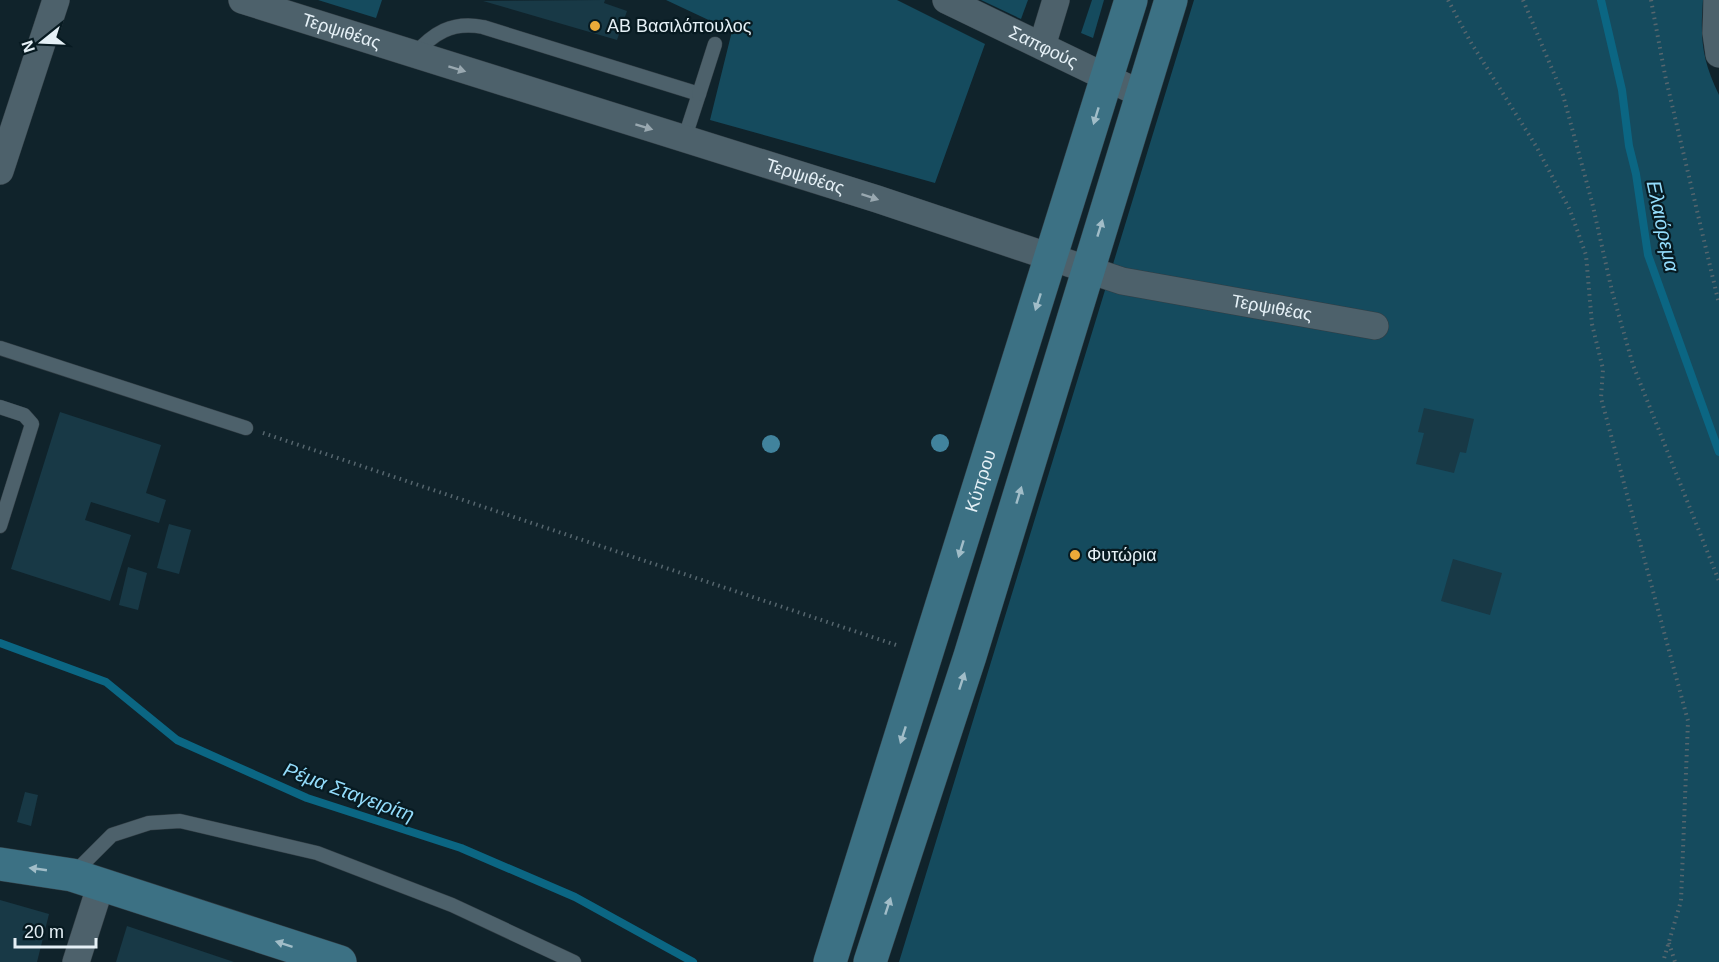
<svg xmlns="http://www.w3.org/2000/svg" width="1719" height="962" font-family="Arial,sans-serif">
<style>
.green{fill:#154b5e}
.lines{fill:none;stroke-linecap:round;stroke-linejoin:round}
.stream{stroke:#0b6683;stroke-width:8}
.building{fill:#183946}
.lane-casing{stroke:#323e45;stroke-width:15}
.street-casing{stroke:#323e45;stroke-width:28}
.secondary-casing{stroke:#323e45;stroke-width:34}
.path{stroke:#56666e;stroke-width:4;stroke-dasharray:1.5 4.5;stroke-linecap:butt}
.lane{stroke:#4d616b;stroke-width:14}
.street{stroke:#4d616b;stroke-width:27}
.secondary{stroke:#3c7184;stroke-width:33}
.tree{fill:#41839d}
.oneway{fill:#99a8b0}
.oneway2{fill:#a1bdc8}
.poi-dot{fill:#ebaa39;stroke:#071a21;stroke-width:2}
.labels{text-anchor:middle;stroke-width:4.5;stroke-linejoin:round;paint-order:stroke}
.poi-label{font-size:18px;fill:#e5f0f6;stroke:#071a21;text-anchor:start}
.street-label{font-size:18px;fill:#e5f0f6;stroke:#071a21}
.water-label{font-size:20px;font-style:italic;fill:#93dcfb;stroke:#071a21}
</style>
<rect width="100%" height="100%" fill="#10232b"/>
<g class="green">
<path d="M318 0H382L376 18Z"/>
<path d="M666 0H897L985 44 935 183 710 120 732 31Z"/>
<path d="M981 0H1028L1021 19Z"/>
<path d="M1092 0H1104L1093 38 1081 33Z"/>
<path d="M1194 0H1703C1700 39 1702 60 1719 95V962H899Z"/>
</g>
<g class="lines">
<g class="stream">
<path d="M1601 0 1622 90 1629 146 1636 174 1648 255 1719 452"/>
<path d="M0 643 106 682 177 740 307 798 461 848 575 897 693 962"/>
</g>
</g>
<g class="building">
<path d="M605 0 604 3 627 11 617 40 483 1Z"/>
<path d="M1424 408 1474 419 1466 453 1460 452 1454 473 1416 464 1424 433 1418 432Z"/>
<path d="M60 412 161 445 146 493 166 500 159 523 91 502 85 520 131 535 110 601 11 569Z"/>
<path d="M169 524 191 530 179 574 157 568Z"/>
<path d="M1453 559 1502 573 1490 615 1441 601Z"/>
<path d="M128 567 147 573 138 610 119 605Z"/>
<path d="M25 792 38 795 31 826 17 822Z"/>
<path d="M0 900 49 914 37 962H0Z"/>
<path d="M127 926 234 962H116Z"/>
</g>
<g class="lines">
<defs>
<g id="lane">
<path d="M413 56C433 33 452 21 483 27L699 94 684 140"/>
<path d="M699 94 715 44"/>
<path d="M0 348 246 428"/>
<path d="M0 407 24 415 32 424 0 526"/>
<path d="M74 873 112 835 149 823 180 821 317 853 452 905 574 962"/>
</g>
<g id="street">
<path id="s1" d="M242 0 877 199 1122 281 1375 326"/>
<path id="s2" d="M946 0 1141 94"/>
<path d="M1717 0 1716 33 1719 54"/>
<path d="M1042 46 1056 0"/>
<path d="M0 171 56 0"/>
<path d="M76 962 101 884"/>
</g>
<g id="secondary">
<path d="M0 864 72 875 340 962"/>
<path id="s3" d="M830 962 1131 0"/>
<path d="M870 962 970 656 1171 0"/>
</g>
</defs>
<use href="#lane" class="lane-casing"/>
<use href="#street" class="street-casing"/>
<use href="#secondary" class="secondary-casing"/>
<g class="path">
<path d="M1448 0 1470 41 1536 146 1570 210 1586 255 1592 324 1603 369 1601 398 1688 721 1681 901 1663 962"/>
<path d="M1523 0 1563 95 1592 202 1612 291 1633 365 1719 581"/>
<path d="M1651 0 1665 75 1719 304"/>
<path d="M263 433 899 646"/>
<path d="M1669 943 1675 962"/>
</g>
<use href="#lane" class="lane"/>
<use href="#street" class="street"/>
<use href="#secondary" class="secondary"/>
</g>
<g class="tree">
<circle cx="940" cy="443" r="9"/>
<circle cx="771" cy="444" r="9"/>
</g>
<defs><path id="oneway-solid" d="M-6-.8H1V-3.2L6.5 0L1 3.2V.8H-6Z" transform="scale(1.5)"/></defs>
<g class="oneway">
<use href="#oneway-solid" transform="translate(457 69) rotate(17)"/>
<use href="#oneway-solid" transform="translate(644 127) rotate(17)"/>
<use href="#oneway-solid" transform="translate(870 197) rotate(18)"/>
</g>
<g class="oneway2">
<use href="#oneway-solid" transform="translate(1096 116) rotate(107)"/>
<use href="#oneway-solid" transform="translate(1100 228) rotate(-73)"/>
<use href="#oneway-solid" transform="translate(1038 302) rotate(108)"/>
<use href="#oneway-solid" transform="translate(1019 495) rotate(-73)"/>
<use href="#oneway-solid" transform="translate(961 549) rotate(107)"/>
<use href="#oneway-solid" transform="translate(962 681) rotate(-72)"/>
<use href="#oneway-solid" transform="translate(903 735) rotate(108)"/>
<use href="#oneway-solid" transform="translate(38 869) rotate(-172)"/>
<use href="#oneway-solid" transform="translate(888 906) rotate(-72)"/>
<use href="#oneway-solid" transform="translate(284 944) rotate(-162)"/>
</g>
<g class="poi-dot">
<circle cx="595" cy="26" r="6"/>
<circle cx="1075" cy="555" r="6"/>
</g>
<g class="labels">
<g class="poi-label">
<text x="607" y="32">ΑΒ Βασιλόπουλος</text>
<text x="1087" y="561">Φυτώρια</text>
</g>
<g class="street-label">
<text dy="6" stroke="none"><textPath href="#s1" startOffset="104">Τερψιθέας</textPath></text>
<text dy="6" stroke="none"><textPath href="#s2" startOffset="108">Σαπφούς</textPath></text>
<text dy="6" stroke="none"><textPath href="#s1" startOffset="590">Τερψιθέας</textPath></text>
<text dy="6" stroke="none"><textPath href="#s1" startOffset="1076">Τερψιθέας</textPath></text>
<text dy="6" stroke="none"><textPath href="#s3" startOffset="504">Κύπρου</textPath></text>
</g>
<g class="water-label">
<text transform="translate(1663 226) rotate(78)" y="7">Ελαιόρεμα</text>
<text transform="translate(349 792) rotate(20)" y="7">Ρέμα Σταγειρίτη</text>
</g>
</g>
<g transform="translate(42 42) rotate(252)" stroke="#071a21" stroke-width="4.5" paint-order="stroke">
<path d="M0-4.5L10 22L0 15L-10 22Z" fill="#e5f0f6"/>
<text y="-9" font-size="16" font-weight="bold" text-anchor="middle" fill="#e5f0f6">N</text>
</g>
<path d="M15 938v9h81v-9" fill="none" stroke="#e5f0f6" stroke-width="3"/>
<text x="24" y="938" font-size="18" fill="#e5f0f6" stroke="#071a21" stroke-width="4.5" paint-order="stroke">20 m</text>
</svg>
